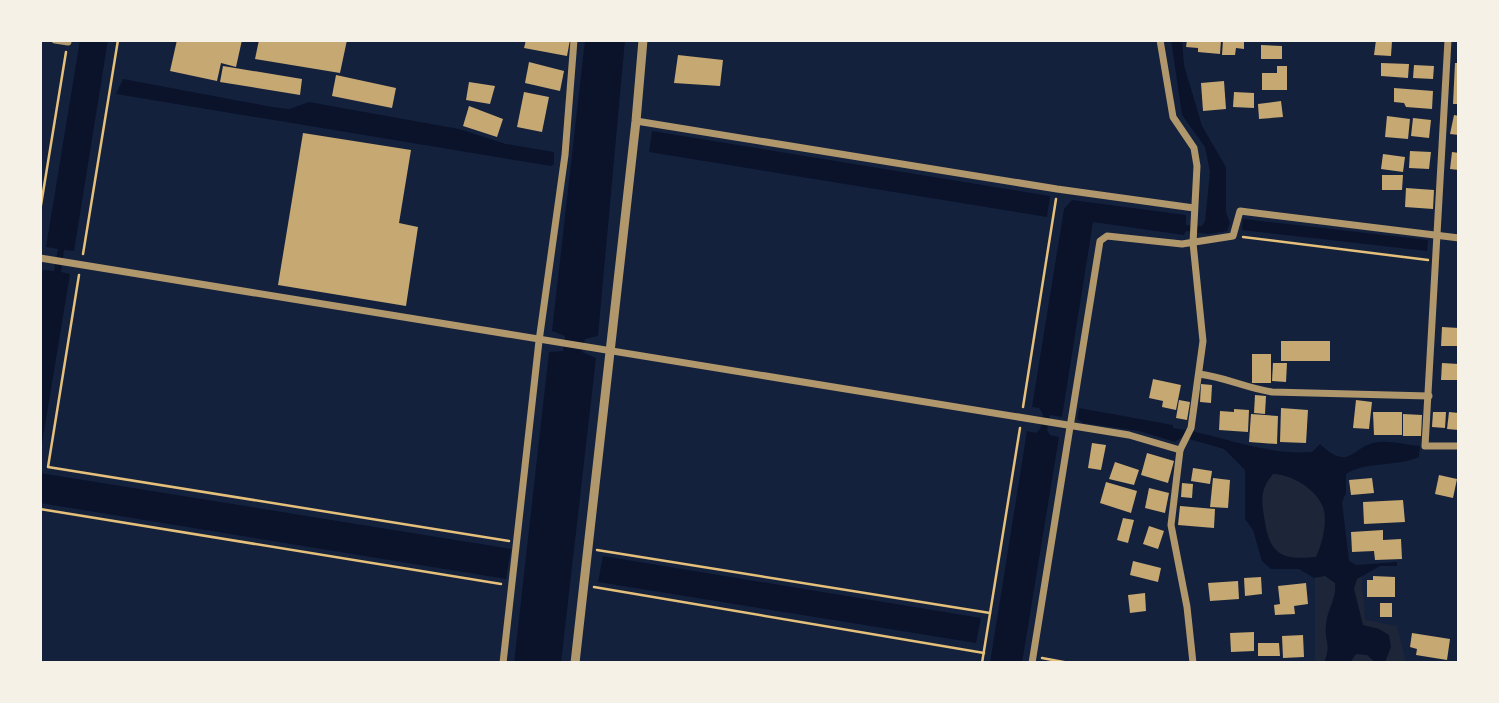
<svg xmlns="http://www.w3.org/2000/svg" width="1499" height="703" font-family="Bitter,serif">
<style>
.green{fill:#1d2539}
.water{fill:#0b132b;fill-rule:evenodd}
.building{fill:#c6a872}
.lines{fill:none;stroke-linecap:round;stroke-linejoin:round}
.path{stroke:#e5c07b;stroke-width:2.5}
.minor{stroke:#b1986c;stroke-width:7}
.tertiary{stroke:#b1986c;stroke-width:9}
</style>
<rect width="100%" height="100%" fill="#14213d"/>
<path class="green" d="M1251 451 1339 463 1343 566 1361 570 1365 620 1397 626 1406 663H1315V571L1264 550Z"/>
<g class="water">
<path d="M80 40H108L74 251 64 250 61 272 70 274 40 456V286L43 270 54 271 58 249 46 247Z"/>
<path d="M585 40H625L598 336 585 339 582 352 596 358 561 663H514L549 352 563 351 565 336 552 331Z"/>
<path d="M1171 40H1182L1184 65 1202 126 1226 167V212L1230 223 1227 231 1208 234 1186 231 1184 235 1093 222 1062 417 1050 415 1047 430 1050 435 1059 437 1022 663H990L1027 431 1036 433 1040 429 1043 414 1039 408 1032 407 1064 209 1072 200 1186 215V225L1202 226 1205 221 1210 172 1205 147 1182 115Z"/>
<path d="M123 79 272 107 289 109 309 102 459 129 506 144 554 152V164L551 166 116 94Z"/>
<path d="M652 131 1050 196 1047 217 649 152Z"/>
<path d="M1243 219 1428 240 1427 251 1242 230Z"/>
<path d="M1079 408 1173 425V428C1220 434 1264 456 1312 452L1320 444C1352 474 1352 443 1380 442 1393 441 1407 445 1420 446L1419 457C1397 467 1366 461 1346 474V493L1342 502 1349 561 1356 565 1397 562V566H1380L1357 579 1354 589 1363 625 1379 629 1389 635 1391 647 1385 662 1376 663 1367 655 1356 654 1350 663H1324C1332 643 1324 642 1326 625 1327 609 1337 599 1335 583L1325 576 1314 578 1299 569H1271L1262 561 1253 530 1245 519V470L1224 449 1182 437 1175 442 1139 431 1083 423 1077 419ZM1273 474C1291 474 1316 489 1323 507 1328 522 1322 544 1316 557 1277 561 1269 551 1264 516 1261 497 1261 489 1273 474Z"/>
<path d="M40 473 511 549 506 579 40 503Z"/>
<path d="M603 556 981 618 976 643 598 582Z"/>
</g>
<g class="building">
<path d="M177 40H242L236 67 221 63 217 81 170 71Z"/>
<path d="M259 40H347L340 73 255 59Z"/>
<path d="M526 40H570L567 56 524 48Z"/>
<path d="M1187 40H1221L1220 54 1198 52V48L1186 47Z"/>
<path d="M1223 40H1244V49L1236 48 1235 55H1222Z"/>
<path d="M1376 40 1392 41 1391 56 1374 55Z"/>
<path d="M1261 45 1282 46V59H1261Z"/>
<path d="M678 55 723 60 720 86 674 83Z"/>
<path d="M529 62 564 71 560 91 525 83Z"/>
<path d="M1381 63 1409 64 1408 78 1381 76Z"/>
<path d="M1455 63H1459V104H1453Z"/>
<path d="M1414 65 1434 66 1433 79 1413 78Z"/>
<path d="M223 66 302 79 300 95 220 82Z"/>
<path d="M1277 66H1287V90H1262V73H1277Z"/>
<path d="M336 75 396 88 392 108 332 96Z"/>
<path d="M1224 81 1226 109 1203 111 1201 83Z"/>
<path d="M469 82 495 86 490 104 466 100Z"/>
<path d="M1394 88 1433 91 1432 109 1406 107 1404 103 1394 102Z"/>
<path d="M524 92 549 97 542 132 517 127Z"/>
<path d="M1234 92 1254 93V108L1233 107Z"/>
<path d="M1281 101 1283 117 1259 119 1258 104Z"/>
<path d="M469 106 503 119 497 137 463 126Z"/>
<path d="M1454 115 1459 116V135L1450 134Z"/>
<path d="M1387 116 1410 119 1408 139 1385 137Z"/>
<path d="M1413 118 1431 120 1429 138 1411 136Z"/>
<path d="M303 133 411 150 399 223 418 227 406 306 278 285Z"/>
<path d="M1410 151 1431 152 1429 169 1409 168Z"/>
<path d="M1452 152 1459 153V170L1450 169Z"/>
<path d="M1383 154 1405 157 1403 172 1381 169Z"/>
<path d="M1382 175H1403L1402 190H1382Z"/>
<path d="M1406 188 1434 190 1433 209 1405 207Z"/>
<path d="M1442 327 1459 328V346H1441Z"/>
<rect x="1281" y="341" width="49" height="20"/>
<rect x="1252" y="354" width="19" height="29"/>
<path d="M1273 363H1287L1286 382 1272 381Z"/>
<path d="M1442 363 1459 364V380H1441Z"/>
<path d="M1153 379 1181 385 1176 410 1162 407 1163 401 1149 398Z"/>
<path d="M1201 384 1212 385 1211 403 1200 402Z"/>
<path d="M1255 395 1266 396 1265 414 1254 413Z"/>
<path d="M1179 400 1190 402 1187 420 1176 418Z"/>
<path d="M1356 400 1372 402 1369 429 1353 428Z"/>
<path d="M1281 408 1308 410 1306 443 1280 442Z"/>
<path d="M1234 409 1249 410 1248 432 1219 430 1220 411 1234 412Z"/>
<path d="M1373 412H1402V435H1374Z"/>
<path d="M1433 412H1446L1445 428 1432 427Z"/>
<path d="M1449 412 1459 413V430L1447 429Z"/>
<path d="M1251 414 1278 416 1277 444 1249 442Z"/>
<path d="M1403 414 1422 415 1421 436H1403Z"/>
<path d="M1092 443 1106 445 1101 470 1088 468Z"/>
<path d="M1147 453 1174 461 1168 483 1141 475Z"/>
<path d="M1115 462 1139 470 1134 485 1109 479Z"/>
<path d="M1193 468 1212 471 1210 484 1191 481Z"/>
<path d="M1439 475 1457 479 1453 498 1435 494Z"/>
<path d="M1213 478 1230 480 1228 508 1210 507Z"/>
<path d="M1372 478 1374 493 1351 495 1349 480Z"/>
<path d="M1106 482 1137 491 1131 513 1100 503Z"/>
<path d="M1182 483 1193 484 1192 498 1181 497Z"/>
<path d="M1149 488 1169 493 1165 513 1145 508Z"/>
<path d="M1403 500 1405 522 1364 524 1363 502Z"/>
<path d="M1180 506 1215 509 1214 528 1178 525Z"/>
<path d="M1123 518 1134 520 1128 543 1117 540Z"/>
<path d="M1149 526 1164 531 1158 549 1143 544Z"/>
<path d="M1383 530V540L1401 539 1402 559 1375 560 1374 551 1352 552 1351 532Z"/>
<path d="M1133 561 1161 568 1158 582 1130 575Z"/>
<path d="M1373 576 1395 577V597H1367V580H1373Z"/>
<path d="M1261 577 1262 594 1245 596 1244 578Z"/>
<path d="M1238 581 1239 599 1210 601 1208 583Z"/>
<path d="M1306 583 1308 604 1294 606 1295 614 1275 615 1274 605 1280 604 1278 586Z"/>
<path d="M1145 593 1146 611 1130 613 1128 595Z"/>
<rect x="1380" y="603" width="12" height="14"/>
<path d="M1254 632V651L1231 652 1230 633Z"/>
<path d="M1412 633 1450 639 1447 660 1416 655 1417 649 1410 647Z"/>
<path d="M1303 635 1304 657 1283 658 1282 636Z"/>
<path d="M1258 643H1279L1280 656H1258Z"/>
</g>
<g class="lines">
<g class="path">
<path d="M40 211 66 52"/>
<path d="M1243 237 1428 260"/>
<path d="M83 254 118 40"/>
<path d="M79 275 48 467 509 541"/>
<path d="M1023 407 1056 199"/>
<path d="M40 509 501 584"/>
<path d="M597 550 990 613"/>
<path d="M594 587 984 653"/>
<path d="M1042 658 1069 663"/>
<path d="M982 663 1020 428"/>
</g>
<g class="minor">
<path d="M55 40 68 42"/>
<path d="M1160 40 1173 117 1194 148 1197 166 1193 243 1203 341 1191 428 1180 450 1171 525 1187 607 1193 663"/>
<path d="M1448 40 1425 446H1459"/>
<path d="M636 121 1057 189 1194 208"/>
<path d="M40 258 1129 435 1180 450"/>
<path d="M1199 374C1225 377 1246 388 1272 392L1429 396"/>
<path d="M503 663 539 341 565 155 574 40"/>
<path d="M1032 663 1100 241 1107 236 1182 244 1233 236 1240 211 1459 238"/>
</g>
<path class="tertiary" d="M575 663 636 121 643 40"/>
</g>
<rect width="1499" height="703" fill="none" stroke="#f6f1e7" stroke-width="84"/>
</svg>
